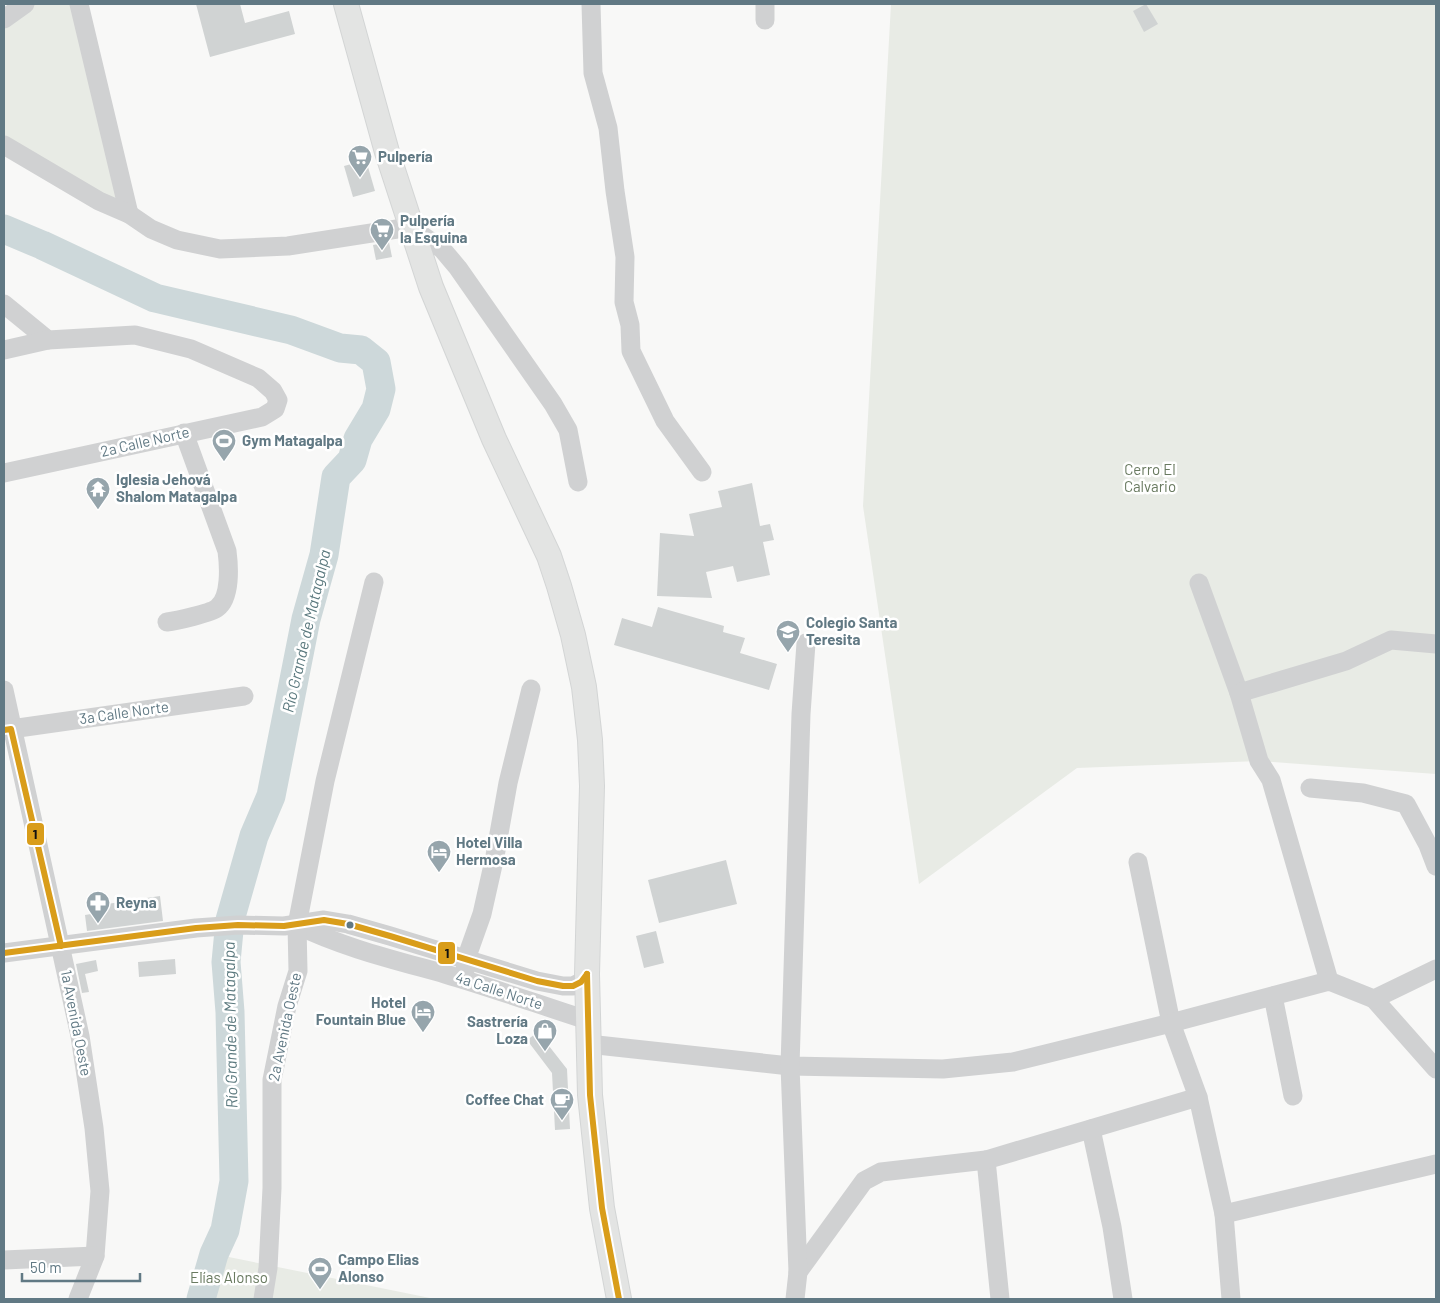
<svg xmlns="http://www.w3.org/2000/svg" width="1440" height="1303" font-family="Barlow,sans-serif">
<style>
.green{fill:#e8ebe5}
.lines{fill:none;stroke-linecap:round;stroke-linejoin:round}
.river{stroke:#cdd8da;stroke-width:29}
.building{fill:#d0d3d3}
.major-casing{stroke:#d3d5d5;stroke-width:26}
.minor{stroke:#d0d1d2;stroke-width:19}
.major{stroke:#e3e4e3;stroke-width:24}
.bus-1-casing{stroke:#fff;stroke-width:10}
.bus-1{stroke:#d99d1a;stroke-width:6}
.bus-dot{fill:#617984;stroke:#fff;stroke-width:2}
.labels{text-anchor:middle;stroke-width:5;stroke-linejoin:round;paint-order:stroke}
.poi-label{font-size:15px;font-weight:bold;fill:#617984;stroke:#fff;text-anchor:start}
.street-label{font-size:15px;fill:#617984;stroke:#fff}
.park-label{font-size:15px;fill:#697a60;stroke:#fff}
.water-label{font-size:16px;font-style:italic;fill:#5b797e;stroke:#fff}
.line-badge{stroke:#fff;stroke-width:2}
.pale-badge-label{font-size:14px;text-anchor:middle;font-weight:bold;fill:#111}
</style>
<rect width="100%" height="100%" fill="#f8f8f7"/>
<g class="green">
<path d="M25 4H79L129 214 4 143V19Z"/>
<path d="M891 4H1436V774L1259 761 1077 768 919 884 863 506Z"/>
<path d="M214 1254 435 1299H201Z"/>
</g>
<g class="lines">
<path class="river" d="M4 229 42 245 155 298 291 330 340 348 361 350 376 362 381 389 376 409 358 439 352 460 336 477 324 555 306 619 271 796 254 836 230 920 226 962 230 1012 234 1181 225 1230 214 1254 201 1299"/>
</g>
<g class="building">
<path d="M196 4H240L245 23 289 11 295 34 210 57Z"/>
<path d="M1146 4 1158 24 1144 32 1133 11Z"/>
<path d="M366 160 375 191 353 197 344 166Z"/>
<path d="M389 242 392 257 376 260 373 245Z"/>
<path d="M752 483 760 526 770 524 774 540 763 542 770 575 737 582 733 566 706 572 712 598 657 596 660 533 694 536 689 514 722 507 718 491Z"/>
<path d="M658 607 724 626 723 632 745 638 740 653 777 664 769 690 614 645 622 618 652 627Z"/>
<path d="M726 860 737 904 659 923 648 880Z"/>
<path d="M160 896 163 921 87 931 85 915 91 914 90 903 106 900 107 904Z"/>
<path d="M656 931 664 963 644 968 636 936Z"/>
<path d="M175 959 176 974 139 977 138 962Z"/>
<path d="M96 960 98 971 85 974 89 992 82 993 76 964Z"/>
<path d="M538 1032 567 1069 570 1129 555 1130 552 1073 527 1040Z"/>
</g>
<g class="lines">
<defs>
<path id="major" d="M346 4 387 152 431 287 494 439 549 556 559 586 573 635 584 687 590 740 592 786 587 974 590 1095 602 1208 619 1299"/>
</defs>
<use href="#major" class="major-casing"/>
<g class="minor">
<path d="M79 4 129 214"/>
<path d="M591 4 593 73 608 128 615 191 625 257 624 302 630 325 631 351 665 421 702 472"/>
<path d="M4 19 25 4"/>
<path d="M765 20V4"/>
<path d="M4 145 99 201 129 214 151 229 177 240 220 249 288 246 410 227 442 249 458 268 553 404 568 430 578 482"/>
<path d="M4 304 48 340 135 335 191 349 258 378 273 391 278 400 275 409 262 417 4 473"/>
<path d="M4 350 48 340"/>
<path d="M1199 583 1239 693 1259 761 1271 780 1329 981"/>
<path d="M167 622C176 621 211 613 217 608 231 598 229 566 227 551L184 433"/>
<path d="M4 690 80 1036 94 1128 100 1191 95 1256 78 1299"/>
<path d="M1239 693 1346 661 1391 640 1436 644"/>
<path d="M4 730 244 696"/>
<path d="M1310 788 1363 793 1406 804 1428 845 1436 866"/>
<path d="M1138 862 1171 1023 1198 1097 1224 1214 1231 1299"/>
<path d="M297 925C344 948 395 960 445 974 493 988 540 1005 587 1020"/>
<path d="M4 953 196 928 238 925 284 926 324 920 348 924 390 936 537 981 563 986H573L581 982 587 974"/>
<path d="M465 971 466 959 482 914 495 856 508 783 531 689"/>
<path d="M1273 996 1293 1096"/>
<path d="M1374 999 1436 1069"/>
<path d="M588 1044 790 1066 943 1069 1013 1062 1171 1023 1329 981 1374 999 1436 969"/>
<path d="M1091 1129 1112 1227 1123 1299"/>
<path d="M986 1160 1000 1299"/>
<path d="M1224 1214 1436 1164"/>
<path d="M4 1260 95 1256"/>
<path d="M798 1272 864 1181 881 1172 986 1160 1198 1097"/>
<path d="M263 1299 268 1268 272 1188V1080L287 1006 298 971 297 925 325 781 374 582"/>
<path d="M795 1299 798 1272 790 1066 801 714 806 643"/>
</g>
<use href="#major" class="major"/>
<defs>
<g id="bus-1">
<path d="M4 730 11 729 61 946"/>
<path d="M4 953 196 928 238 925 284 926 324 920 348 924 390 936 537 981 563 986H573L581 982 587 974"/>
<path d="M587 974 590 1095 602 1208 619 1299"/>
</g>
</defs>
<use href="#bus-1" class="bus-1-casing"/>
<use href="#bus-1" class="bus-1"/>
</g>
<defs>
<symbol id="supermarket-pin" viewBox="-11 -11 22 30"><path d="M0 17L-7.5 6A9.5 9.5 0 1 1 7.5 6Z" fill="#96a5ac" stroke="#fff"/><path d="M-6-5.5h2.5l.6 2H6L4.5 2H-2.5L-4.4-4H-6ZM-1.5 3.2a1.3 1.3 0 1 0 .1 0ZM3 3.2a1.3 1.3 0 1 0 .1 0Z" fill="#fff"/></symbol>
<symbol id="stadium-pin" viewBox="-11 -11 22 30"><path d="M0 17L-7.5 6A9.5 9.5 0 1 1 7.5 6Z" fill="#96a5ac" stroke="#fff"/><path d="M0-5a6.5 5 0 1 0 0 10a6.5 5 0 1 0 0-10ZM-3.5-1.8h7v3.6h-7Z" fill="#fff"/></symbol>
<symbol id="temple-pin" viewBox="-11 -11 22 30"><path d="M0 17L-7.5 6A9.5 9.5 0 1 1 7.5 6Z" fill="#96a5ac" stroke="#fff"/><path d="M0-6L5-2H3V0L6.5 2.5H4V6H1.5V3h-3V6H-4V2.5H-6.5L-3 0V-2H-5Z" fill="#fff"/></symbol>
<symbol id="school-pin" viewBox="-11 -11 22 30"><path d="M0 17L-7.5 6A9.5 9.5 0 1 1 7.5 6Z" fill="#96a5ac" stroke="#fff"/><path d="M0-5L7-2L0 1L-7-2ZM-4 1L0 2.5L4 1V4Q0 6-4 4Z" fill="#fff"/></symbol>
<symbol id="hotel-pin" viewBox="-11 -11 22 30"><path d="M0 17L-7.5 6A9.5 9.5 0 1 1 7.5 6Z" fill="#96a5ac" stroke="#fff"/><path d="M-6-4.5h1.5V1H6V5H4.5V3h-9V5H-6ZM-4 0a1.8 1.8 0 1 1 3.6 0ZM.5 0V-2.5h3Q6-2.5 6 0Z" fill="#fff"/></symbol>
<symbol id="pharmacy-pin" viewBox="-11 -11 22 30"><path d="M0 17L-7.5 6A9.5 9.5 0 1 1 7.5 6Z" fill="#96a5ac" stroke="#fff"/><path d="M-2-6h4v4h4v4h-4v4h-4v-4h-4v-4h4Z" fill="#fff"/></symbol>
<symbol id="shop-pin" viewBox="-11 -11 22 30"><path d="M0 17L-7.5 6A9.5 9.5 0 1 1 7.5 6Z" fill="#96a5ac" stroke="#fff"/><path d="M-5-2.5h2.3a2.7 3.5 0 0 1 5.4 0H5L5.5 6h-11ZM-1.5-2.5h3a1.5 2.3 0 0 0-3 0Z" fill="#fff"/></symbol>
<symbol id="cafe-pin" viewBox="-11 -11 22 30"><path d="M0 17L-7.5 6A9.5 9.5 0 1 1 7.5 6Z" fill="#96a5ac" stroke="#fff"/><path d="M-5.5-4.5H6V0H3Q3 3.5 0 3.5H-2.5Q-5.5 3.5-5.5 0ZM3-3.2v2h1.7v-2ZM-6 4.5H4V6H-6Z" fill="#fff"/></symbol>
</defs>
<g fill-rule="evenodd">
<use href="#supermarket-pin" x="346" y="143" width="28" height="38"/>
<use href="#supermarket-pin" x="368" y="216" width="28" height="38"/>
<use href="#stadium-pin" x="210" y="427" width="28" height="38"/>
<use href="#temple-pin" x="84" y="475" width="28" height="38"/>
<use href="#school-pin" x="774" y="618" width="28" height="38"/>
<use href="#hotel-pin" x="425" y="838" width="28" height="38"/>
<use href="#pharmacy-pin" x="84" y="889" width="28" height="38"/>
<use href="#hotel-pin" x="409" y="998" width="28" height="38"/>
<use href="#shop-pin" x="531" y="1017" width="28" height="38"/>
<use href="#cafe-pin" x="548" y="1086" width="28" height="38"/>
<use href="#stadium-pin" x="306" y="1255" width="28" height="38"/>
</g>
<circle class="bus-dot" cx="350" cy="925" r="4.5"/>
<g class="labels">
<g class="poi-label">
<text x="378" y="162">Pulpería</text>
<text x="400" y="226">Pulpería<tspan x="400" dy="17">la Esquina</tspan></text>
<text x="242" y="446">Gym Matagalpa</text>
<text x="116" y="485">Iglesia Jehová<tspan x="116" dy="17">Shalom Matagalpa</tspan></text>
<text x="806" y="628">Colegio Santa<tspan x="806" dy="17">Teresita</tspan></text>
<text x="456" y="848">Hotel Villa<tspan x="456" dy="17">Hermosa</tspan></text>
<text x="116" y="908">Reyna</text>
<text x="406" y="1008" text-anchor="end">Hotel<tspan x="406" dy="17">Fountain Blue</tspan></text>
<text x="528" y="1027" text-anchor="end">Sastrería<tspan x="528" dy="17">Loza</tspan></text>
<text x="544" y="1105" text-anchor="end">Coffee Chat</text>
<text x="338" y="1265">Campo Elias<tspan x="338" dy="17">Alonso</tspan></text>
</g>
<g class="street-label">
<text transform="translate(145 442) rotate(-13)" y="5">2a Calle Norte</text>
<text transform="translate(124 713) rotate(-8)" y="5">3a Calle Norte</text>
<text transform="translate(499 991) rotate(18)" y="5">4a Calle Norte</text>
<text transform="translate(76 1023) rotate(79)" y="5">1a Avenida Oeste</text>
<text transform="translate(285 1027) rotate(-78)" y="5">2a Avenida Oeste</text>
</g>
<g class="park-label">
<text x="1150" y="475">Cerro El<tspan x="1150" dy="17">Calvario</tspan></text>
<text x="229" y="1283">Elías Alonso</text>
</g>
<g class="water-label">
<text transform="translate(306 631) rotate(-77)" y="6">Río Grande de Matagalpa</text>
<text transform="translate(230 1025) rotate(-91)" y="6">Río Grande de Matagalpa</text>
</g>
</g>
<g class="line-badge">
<rect x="26" y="822" width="19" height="24" rx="5" fill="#d99d1a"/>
<rect x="437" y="941" width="19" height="24" rx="5" fill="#d99d1a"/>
</g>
<g class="pale-badge-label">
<text x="35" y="839">1</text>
<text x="447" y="958">1</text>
</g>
<rect width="1440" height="1303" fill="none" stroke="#617984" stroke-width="10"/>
<path d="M22 1273v8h118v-8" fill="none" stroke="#617984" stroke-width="2.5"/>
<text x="30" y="1273" font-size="15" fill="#617984" stroke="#ffffff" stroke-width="4" paint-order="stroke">50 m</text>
</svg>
